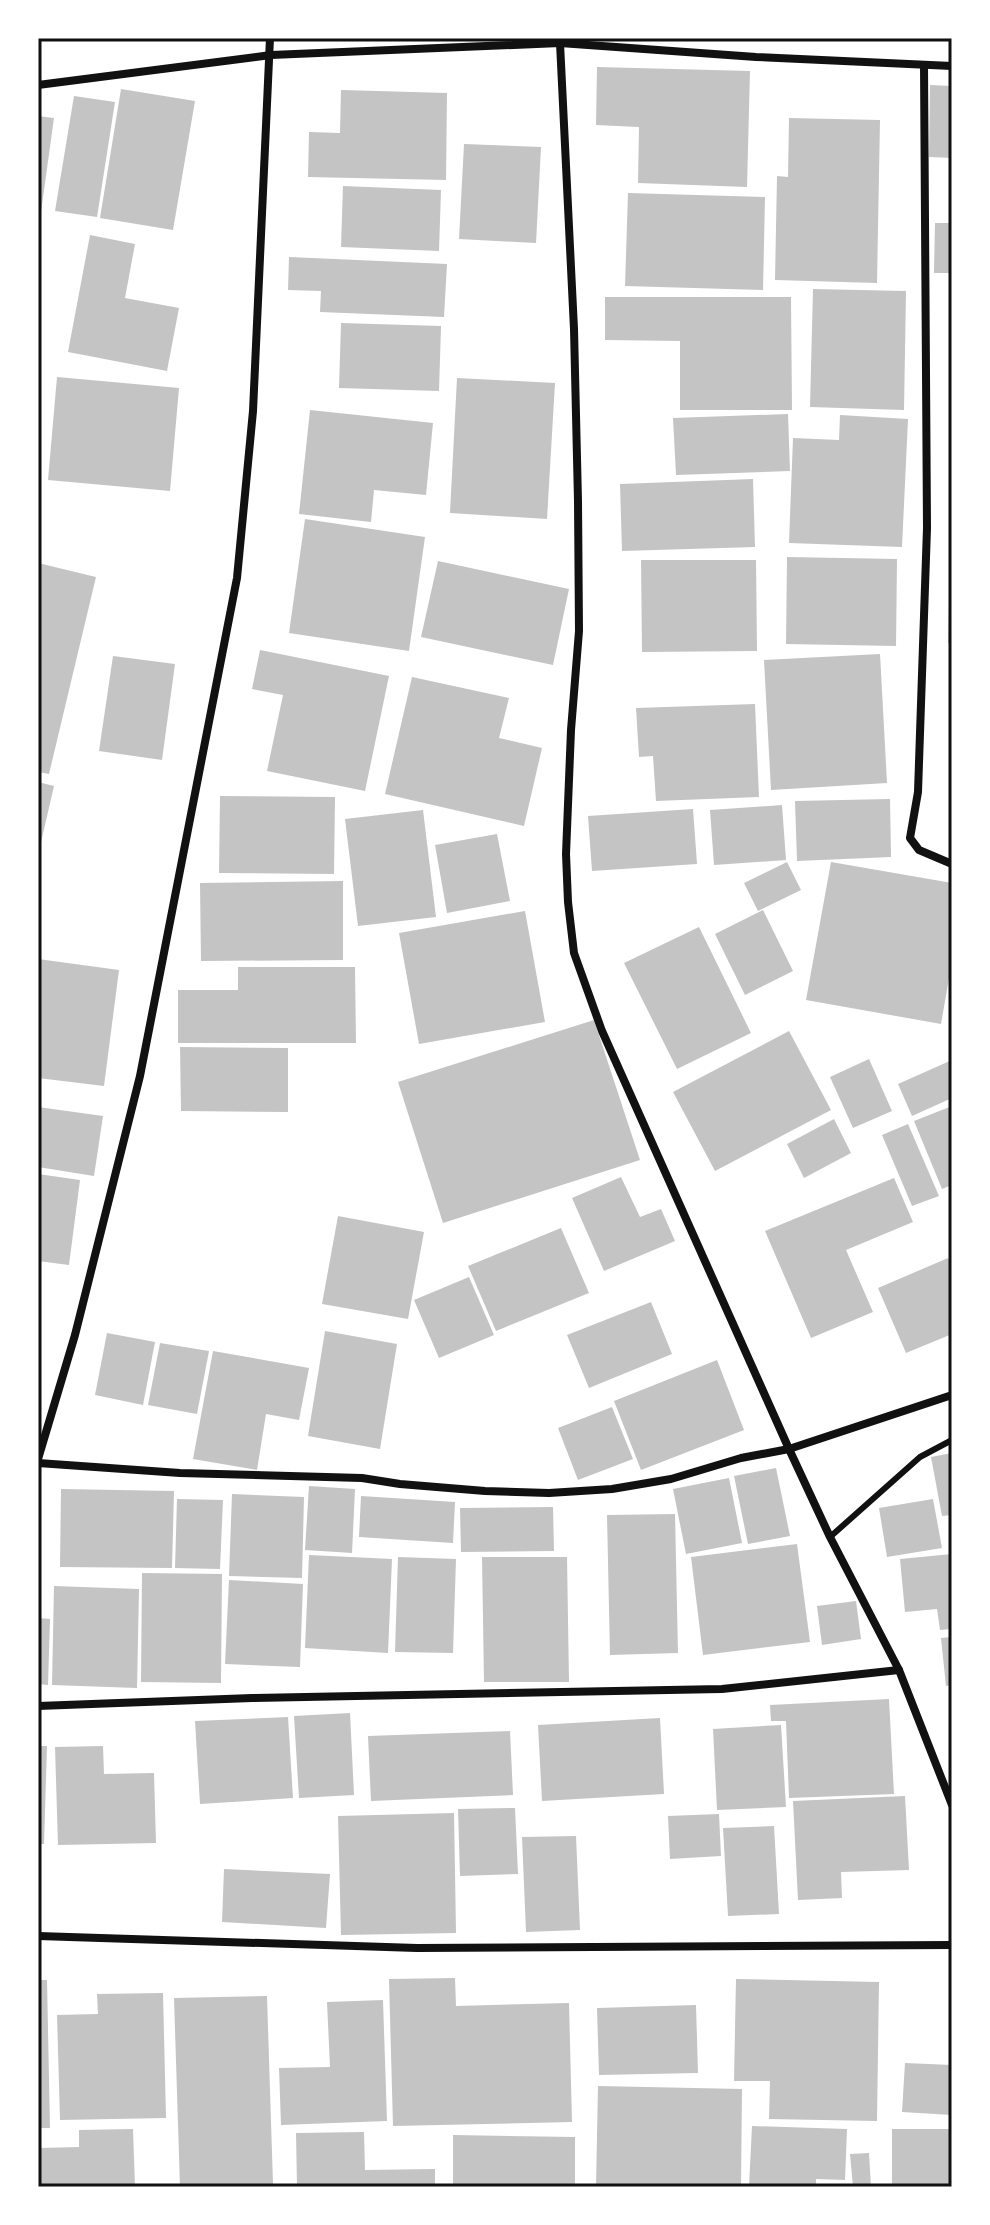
<svg xmlns="http://www.w3.org/2000/svg" width="990" height="2225" font-family="Helvetica,sans-serif">
<style>
.building{fill:#c4c4c4}
.lines{fill:none;stroke-linecap:round;stroke-linejoin:round}
.service{stroke:#111;stroke-width:6}
.minor{stroke:#111;stroke-width:8}
.neatline{fill:none;stroke:#111;stroke-width:3}
</style>
<rect width="100%" height="100%" fill="#fff"/>
<g class="building">
<path d="M597 67 750 71 747 187 638 183 639 127 596 125Z"/>
<path d="M930 85 952 86V158L929 157Z"/>
<path d="M121 89 195 101 173 230 100 218Z"/>
<path d="M341 90 447 93 446 180 308 177 309 132 340 133Z"/>
<path d="M74 96 115 102 97 217 55 211Z"/>
<path d="M38 116 54 118 40 219 38 218Z"/>
<path d="M789 118 880 120 877 283 775 280 777 176 788 177Z"/>
<path d="M464 144 541 147 536 243 459 239Z"/>
<path d="M343 186 441 190 439 251 341 247Z"/>
<path d="M628 193 765 197 763 290 625 286Z"/>
<path d="M935 223H952V273H934Z"/>
<path d="M90 235 135 244 125 298 179 308 167 371 68 352Z"/>
<path d="M289 257 447 264 444 317 320 312 321 291 288 290Z"/>
<path d="M813 289 906 291 904 410 810 407Z"/>
<path d="M605 297H791L792 410H680V341L605 340Z"/>
<path d="M341 323 441 326 439 391 339 388Z"/>
<path d="M57 377 179 388 170 491 48 480Z"/>
<path d="M457 378 555 383 547 519 450 513Z"/>
<path d="M310 410 433 423 426 495 374 490 371 522 299 514Z"/>
<path d="M788 414 790 471 676 475 673 418Z"/>
<path d="M840 415 908 419 902 547 789 543 793 438 839 440Z"/>
<path d="M753 479 755 547 622 551 620 484Z"/>
<path d="M305 519 425 537 409 651 289 633Z"/>
<path d="M787 557 897 559 896 646 786 644Z"/>
<path d="M641 560H756L757 651 642 652Z"/>
<path d="M438 561 569 589 553 665 421 637Z"/>
<path d="M38 563 96 577 49 774 38 772Z"/>
<path d="M949 602H952V643H948Z"/>
<path d="M260 650 389 676 365 791 267 771 283 695 252 689Z"/>
<path d="M880 654 887 783 771 790 764 660Z"/>
<path d="M113 656 175 664 162 760 99 751Z"/>
<path d="M412 677 509 698 499 738 542 748 524 826 385 794Z"/>
<path d="M755 704 759 797 656 801 653 756 639 757 636 708Z"/>
<path d="M38 782 54 786 39 851 38 850Z"/>
<path d="M220 796 335 797 334 874 219 873Z"/>
<path d="M890 799 891 857 797 861 795 801Z"/>
<path d="M782 805 786 860 714 865 710 810Z"/>
<path d="M693 809 697 864 592 871 588 816Z"/>
<path d="M423 810 436 917 358 926 345 819Z"/>
<path d="M497 834 510 901 447 913 435 845Z"/>
<path d="M787 862 801 890 758 911 744 883Z"/>
<path d="M831 862 952 883V961L941 1024 806 1000Z"/>
<path d="M343 881V960L201 961 200 883Z"/>
<path d="M763 910 793 971 745 995 715 934Z"/>
<path d="M525 911 545 1022 419 1044 399 933Z"/>
<path d="M699 927 751 1033 677 1069 624 963Z"/>
<path d="M38 959 119 970 104 1086 38 1078Z"/>
<path d="M238 967H355L356 1043H178V990H238Z"/>
<path d="M594 1020 640 1160 443 1223 398 1082Z"/>
<path d="M789 1031 831 1110 715 1171 673 1092Z"/>
<path d="M180 1047 288 1048V1112L181 1111Z"/>
<path d="M869 1059 892 1111 853 1128 830 1077Z"/>
<path d="M952 1060V1098L912 1116 898 1084Z"/>
<path d="M952 1106V1185L942 1189 914 1121Z"/>
<path d="M38 1107 103 1116 94 1176 38 1167Z"/>
<path d="M834 1119 851 1153 804 1178 787 1144Z"/>
<path d="M908 1124 939 1196 912 1206 882 1135Z"/>
<path d="M38 1174 80 1180 69 1265 38 1261Z"/>
<path d="M621 1177 640 1217 661 1209 675 1241 604 1271 572 1198Z"/>
<path d="M894 1178 913 1222 846 1250 873 1312 811 1338 765 1231Z"/>
<path d="M338 1216 424 1232 408 1319 322 1304Z"/>
<path d="M561 1228 589 1293 496 1331 468 1266Z"/>
<path d="M948 1258 952 1268V1334L906 1353 878 1288Z"/>
<path d="M469 1277 494 1335 439 1358 414 1300Z"/>
<path d="M651 1302 672 1354 589 1388 567 1335Z"/>
<path d="M325 1331 397 1344 380 1449 308 1436Z"/>
<path d="M107 1333 155 1342 143 1405 95 1395Z"/>
<path d="M160 1343 209 1351 197 1414 148 1405Z"/>
<path d="M213 1351 309 1368 299 1420 266 1414 257 1470 193 1459Z"/>
<path d="M717 1360 744 1430 641 1470 614 1401Z"/>
<path d="M612 1407 633 1459 578 1480 558 1428Z"/>
<path d="M952 1453V1515L942 1516 931 1457Z"/>
<path d="M776 1468 790 1536 748 1544 734 1476Z"/>
<path d="M729 1478 742 1543 686 1554 673 1489Z"/>
<path d="M309 1486 355 1489 352 1553 305 1550Z"/>
<path d="M61 1489 174 1491 172 1568 60 1567Z"/>
<path d="M232 1494 304 1497 302 1578 229 1576Z"/>
<path d="M361 1496 455 1502 453 1543 359 1537Z"/>
<path d="M177 1499 223 1500 220 1569 175 1568Z"/>
<path d="M933 1499 942 1548 887 1557 879 1508Z"/>
<path d="M553 1507 554 1551 461 1552 460 1508Z"/>
<path d="M675 1514 678 1653 610 1655 607 1515Z"/>
<path d="M797 1544 810 1642 703 1655 691 1557Z"/>
<path d="M952 1554V1629L940 1630 937 1609 905 1612 900 1559Z"/>
<path d="M309 1555 392 1559 388 1653 305 1648Z"/>
<path d="M398 1557 456 1559 453 1653 395 1652Z"/>
<path d="M482 1557H567L569 1682H484Z"/>
<path d="M142 1573 222 1574 221 1683 141 1682Z"/>
<path d="M229 1580 303 1584 300 1667 225 1664Z"/>
<path d="M54 1586 139 1589 137 1688 52 1685Z"/>
<path d="M856 1601 861 1639 822 1645 817 1606Z"/>
<path d="M38 1618 50 1619 48 1685 38 1684Z"/>
<path d="M952 1637V1685L946 1686 941 1638Z"/>
<path d="M889 1699 894 1794 789 1798 786 1721H771L770 1705Z"/>
<path d="M350 1713 354 1795 299 1798 294 1716Z"/>
<path d="M288 1717 293 1798 200 1804 195 1721Z"/>
<path d="M660 1718 664 1794 542 1801 538 1725Z"/>
<path d="M781 1725 786 1807 717 1810 713 1729Z"/>
<path d="M510 1731 513 1795 371 1801 368 1736Z"/>
<path d="M38 1746H47L44 1844H38Z"/>
<path d="M103 1746 104 1774 154 1773 156 1843 58 1845 55 1747Z"/>
<path d="M905 1796 909 1870 841 1872 842 1898 798 1900 793 1801Z"/>
<path d="M515 1808 518 1874 460 1876 458 1809Z"/>
<path d="M454 1813 456 1933 341 1935 338 1816Z"/>
<path d="M719 1814 721 1856 670 1859 668 1816Z"/>
<path d="M774 1826 779 1914 728 1916 723 1828Z"/>
<path d="M576 1836 580 1930 526 1932 522 1837Z"/>
<path d="M224 1869 330 1874 326 1928 222 1922Z"/>
<path d="M455 1978 456 2006 569 2003 572 2122 393 2126 389 1979Z"/>
<path d="M736 1979 879 1982 877 2121 769 2119 770 2081H734Z"/>
<path d="M38 1980H47L50 2128H38Z"/>
<path d="M163 1993 166 2118 60 2120 57 2015 98 2014 97 1994Z"/>
<path d="M267 1996 273 2184 180 2187 174 1998Z"/>
<path d="M383 2000 387 2121 281 2125 279 2068 330 2067 327 2002Z"/>
<path d="M696 2005 698 2073 599 2075 597 2008Z"/>
<path d="M905 2063 952 2065V2115L902 2112Z"/>
<path d="M598 2086 742 2089 741 2187H596Z"/>
<path d="M752 2126 847 2129 845 2180 816 2179V2187H749Z"/>
<path d="M133 2129 135 2187H38V2148L79 2147V2130Z"/>
<rect x="892" y="2129" width="60" height="58"/>
<path d="M364 2132 365 2170 435 2169V2187H297L296 2133Z"/>
<path d="M453 2135 575 2137V2187H453Z"/>
<path d="M869 2153 871 2187H853L850 2154Z"/>
</g>
<g class="lines">
<path class="service" d="M830 1537 920 1457 952 1440"/>
<g class="minor">
<path d="M560 43 574 329 578 501 579 631 571 730 566 854 568 902 574 953 602 1031 789 1449 830 1537 899 1670 952 1805"/>
<path d="M924 65 927 528 918 792 910 838 919 850 952 864"/>
<path d="M38 85 271 55 560 43 756 57 952 66"/>
<path d="M38 1459 75 1335 140 1076 237 578 253 411 270 38"/>
<path d="M38 1463 180 1473 362 1478 400 1484 485 1491 549 1493 612 1489 671 1479 741 1458 789 1449 952 1395"/>
<path d="M38 1706 252 1698 722 1689 899 1670"/>
<path d="M38 1936 417 1948 952 1945"/>
</g>
</g>
<rect width="990" height="2225" fill="none" stroke="#ffffff" stroke-width="80"/>
<rect x="40" y="40" width="910" height="2145" class="neatline"/>
</svg>
